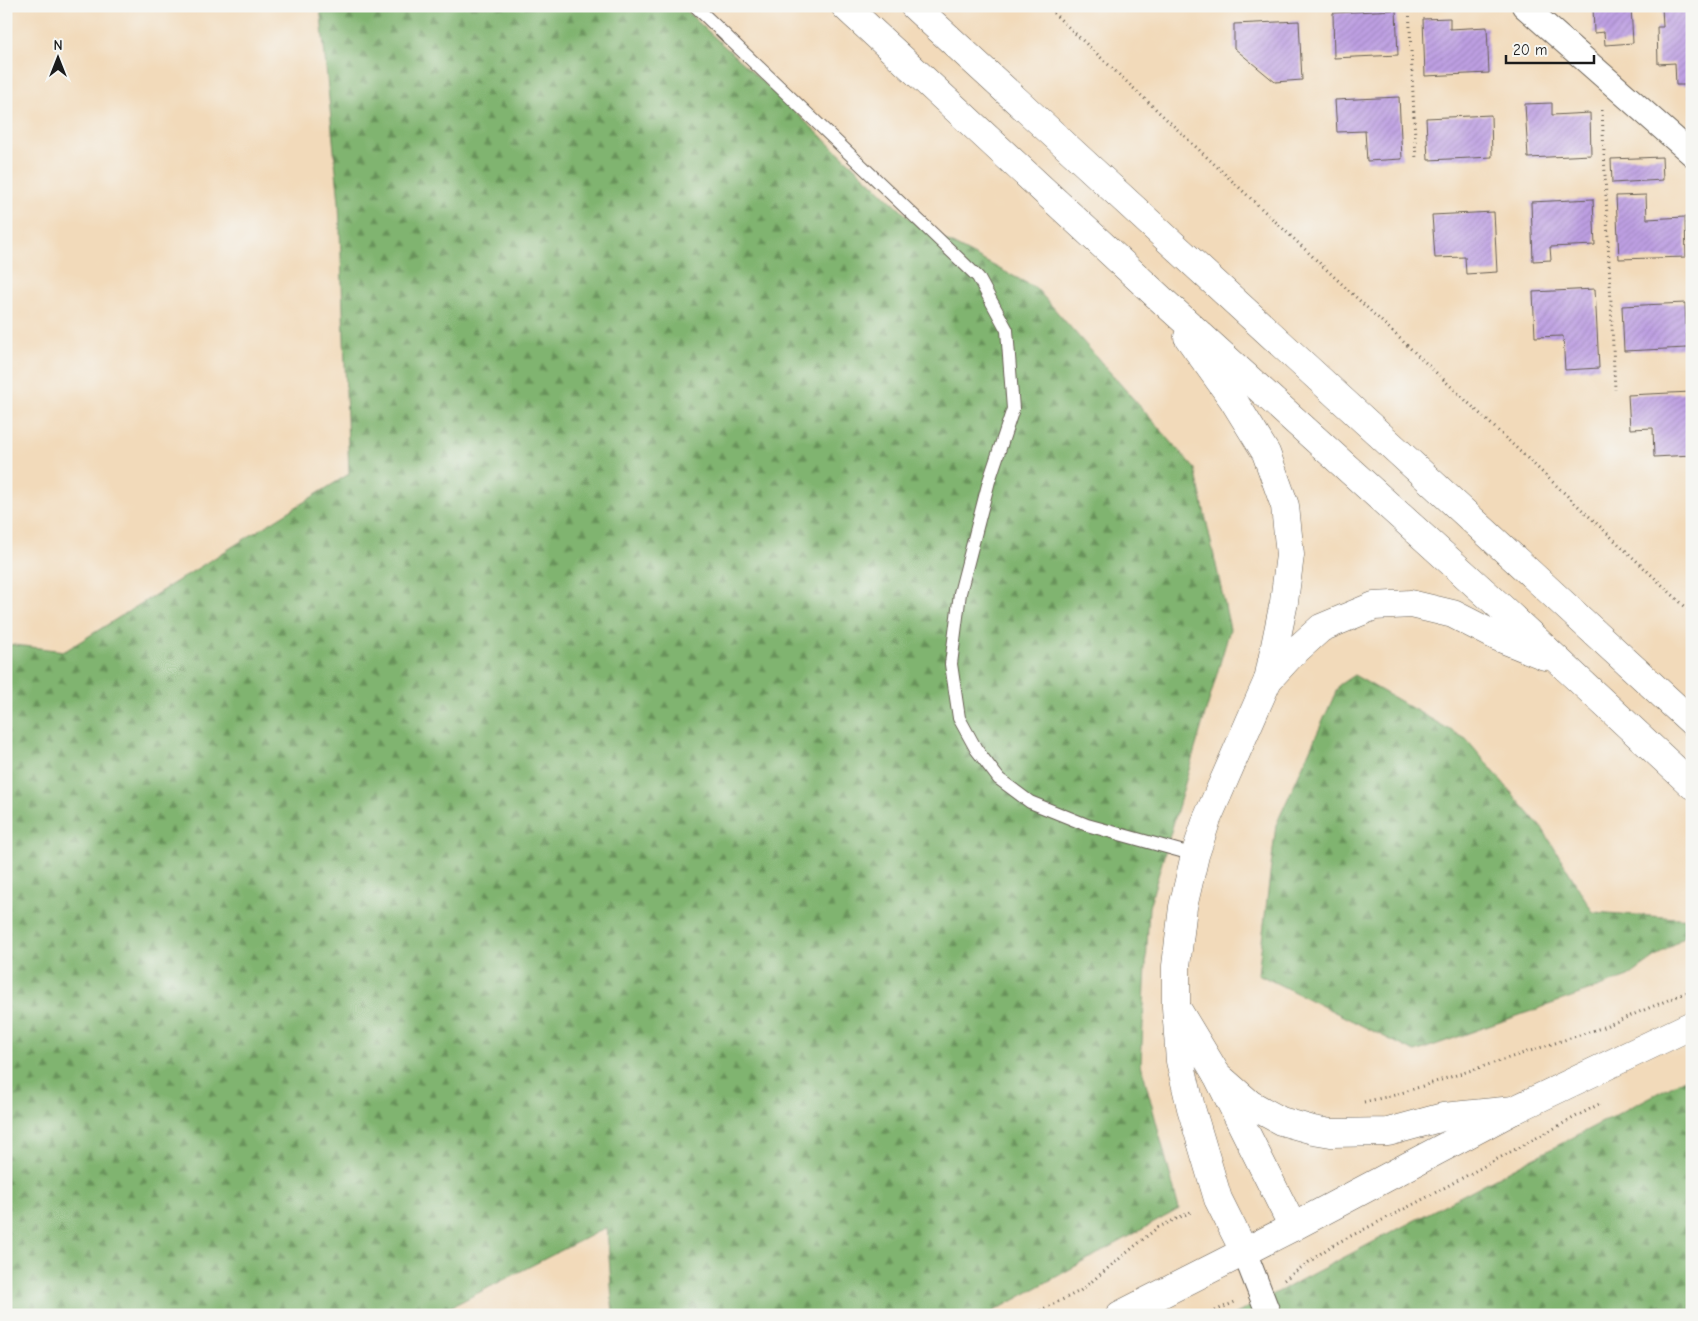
<svg xmlns="http://www.w3.org/2000/svg" width="1698" height="1321" font-family="'Comic Neue',sans-serif">
<style>
.forest{fill:url(#forest-firs);stroke:#4e6846}
.building{fill:url(#building-hatch)}
.lines{fill:none;stroke-linecap:round;stroke-linejoin:round}
.lane-casing{stroke:#675e53;stroke-width:14}
.street-casing{stroke:#675e53;stroke-width:26}
.secondary-casing{stroke:#675e53;stroke-width:29}
.highway-casing{stroke:#675e53;stroke-width:29}
.path{stroke:#675e53;stroke-width:3;stroke-dasharray:1 4;stroke-linecap:butt}
.lane{stroke:#fff;stroke-width:12}
.street{stroke:#fff;stroke-width:24}
.secondary{stroke:#fff;stroke-width:28}
.highway{stroke:#fff;stroke-width:28}
</style>
<defs>
<pattern id="forest-firs" width="22" height="20" patternUnits="userSpaceOnUse" patternTransform="scale(1.25)"><rect width="22" height="20" fill="#80b46f"/><path d="M5 1l3.5 6h-7zM16 11l3.5 6h-7z" fill="#68925a"/></pattern>
<pattern id="building-hatch" width="6" height="6" patternUnits="userSpaceOnUse" patternTransform="scale(1.25)"><rect width="6" height="6" fill="#bd9fe2"/><path d="M-1 1l2-2M0 6l6-6M5 7l2-2" fill="none" stroke="#a288c1"/></pattern>
</defs>
<rect width="100%" height="100%" fill="#f6f6f2"/>
<filter id="ink" filterUnits="userSpaceOnUse"><feTurbulence type="fractalNoise" baseFrequency=".02" numOctaves="2"/><feDisplacementMap in="SourceGraphic" scale="10" xChannelSelector="R" yChannelSelector="G"/><feConvolveMatrix kernelMatrix="1 2 1 2 8 2 1 2 1" color-interpolation-filters="sRGB"/></filter>
<filter id="wash" filterUnits="userSpaceOnUse"><feTurbulence type="fractalNoise" baseFrequency=".0096" numOctaves="4" result="noise"/><feDisplacementMap in="SourceGraphic" scale="20" xChannelSelector="R" yChannelSelector="G"/><feGaussianBlur stdDeviation="1.12" result="paint"/><feColorMatrix in="noise" values="0 0 0 0 0 0 0 0 0 0 0 0 0 0 0 0 0 1.4 0 .05"/><feComposite in="paint" operator="in"/></filter>
<g filter="url(#wash)">
<rect width="100%" height="100%" fill="#f2daba"/>
<g class="forest">
<path d="M320 6H681L918 226 1036 288 1195 469 1230 629 1149 907 1141 1064 1179 1209 987 1315H613L607 1227 435 1315H6V644L65 651 349 474 339 202Z"/>
<path d="M1354 675 1466 739 1544 831 1593 912 1692 919V931L1628 977 1415 1052 1258 974 1276 825 1339 685Z"/>
<path d="M1692 1075V1315H1669L1661 1304 1659 1315H1234Z"/>
</g>
<g id="blocks">
<g class="building">
<path d="M1414 6H1431V8L1414 9Z"/>
<path d="M1593 6H1631L1633 43 1605 45 1604 32 1594 33Z"/>
<path d="M1662 6H1692V98H1689L1688 85H1676L1675 63 1658 64 1657 27H1663Z"/>
<path d="M1396 10 1398 55 1334 58 1333 13Z"/>
<path d="M1450 18V29L1487 27 1489 73 1425 76 1423 19Z"/>
<path d="M1299 21 1302 80 1275 82 1234 48V24Z"/>
<path d="M1399 97 1402 159 1367 161 1365 131 1337 132 1335 100Z"/>
<path d="M1552 103V115L1590 113 1591 155 1528 158 1525 104Z"/>
<path d="M1491 115 1492 157 1428 160 1426 118Z"/>
<path d="M1662 157 1663 180 1612 183 1611 159Z"/>
<path d="M1646 195 1647 219 1685 217 1686 257 1619 259 1616 196Z"/>
<path d="M1593 199 1595 245 1550 247 1551 260 1533 261 1531 202Z"/>
<path d="M1494 212 1497 272 1466 274 1465 257 1435 258 1432 215Z"/>
<path d="M1595 289 1599 368 1565 370 1563 336 1535 337 1533 292Z"/>
<path d="M1685 303 1687 348 1624 351 1622 306Z"/>
<path d="M1691 392 1692 455 1654 457 1653 428 1630 429 1628 395Z"/>
</g>
</g>
</g>
<g filter="url(#ink)">
<use href="#blocks" fill-opacity="0" stroke="#675e53" stroke-width="1"/>
<g class="lines">
<defs>
<path id="lane" d="M695 6 978 277 1007 330 1013 409 989 481 960 593 951 664 959 718 976 749 999 779 1030 802 1087 825 1195 855"/>
<g id="street">
<path d="M1524 6 1692 154"/>
<path d="M1244 1251 1269 1315"/>
</g>
<path id="secondary" d="M1120 1315 1293 1227 1514 1110 1692 1025"/>
<g id="highway">
<path d="M845 6 1164 302 1504 610 1692 785"/>
<path d="M914 6 1692 722"/>
<path d="M1188 337 1232 398 1266 453 1285 506 1290 555 1284 602 1268 680 1207 819 1195 855 1183 907 1176 966V1007L1180 1061 1191 1108 1218 1199 1244 1251"/>
<path d="M1268 680 1291 655 1321 628 1374 606 1411 604 1453 614 1498 637 1545 656"/>
<path d="M1179 1012 1217 1075 1293 1227"/>
<path d="M1217 1075 1250 1104 1281 1121 1313 1130 1331 1133 1388 1132 1443 1117 1514 1110"/>
</g>
</defs>
<use href="#lane" class="lane-casing"/>
<use href="#street" class="street-casing"/>
<use href="#secondary" class="secondary-casing"/>
<use href="#highway" class="highway-casing"/>
<g class="path">
<path d="M1046 6 1692 613"/>
<path d="M1222 6V14"/>
<path d="M1409 6 1416 160"/>
<path d="M1602 110 1615 390"/>
<path d="M1364 1102 1395 1095 1601 1028 1692 990"/>
<path d="M1284 1280 1331 1246 1416 1203 1601 1103"/>
<path d="M1031 1315 1080 1291 1157 1228 1193 1211"/>
<path d="M1206 1315 1235 1302"/>
</g>
<use href="#lane" class="lane"/>
<use href="#street" class="street"/>
<use href="#secondary" class="secondary"/>
<use href="#highway" class="highway"/>
</g>
</g>
<rect width="1698" height="1321" fill="none" stroke="#f6f6f2" stroke-width="25"/>
<g transform="translate(58 58)" stroke="#f6f6f2" stroke-width="4" paint-order="stroke">
<path d="M0-4L9 19L0 12L-9 19Z" fill="#1c1c1c"/>
<text y="-8" font-size="14" font-weight="bold" text-anchor="middle" fill="#1c1c1c">N</text>
</g>
<path d="M1506 55v8h88v-8" fill="none" stroke="#1c1c1c" stroke-width="2.5"/>
<text x="1513" y="55" font-size="15" fill="#1c1c1c" stroke="#f6f6f2" stroke-width="4" paint-order="stroke">20 m</text>
</svg>
